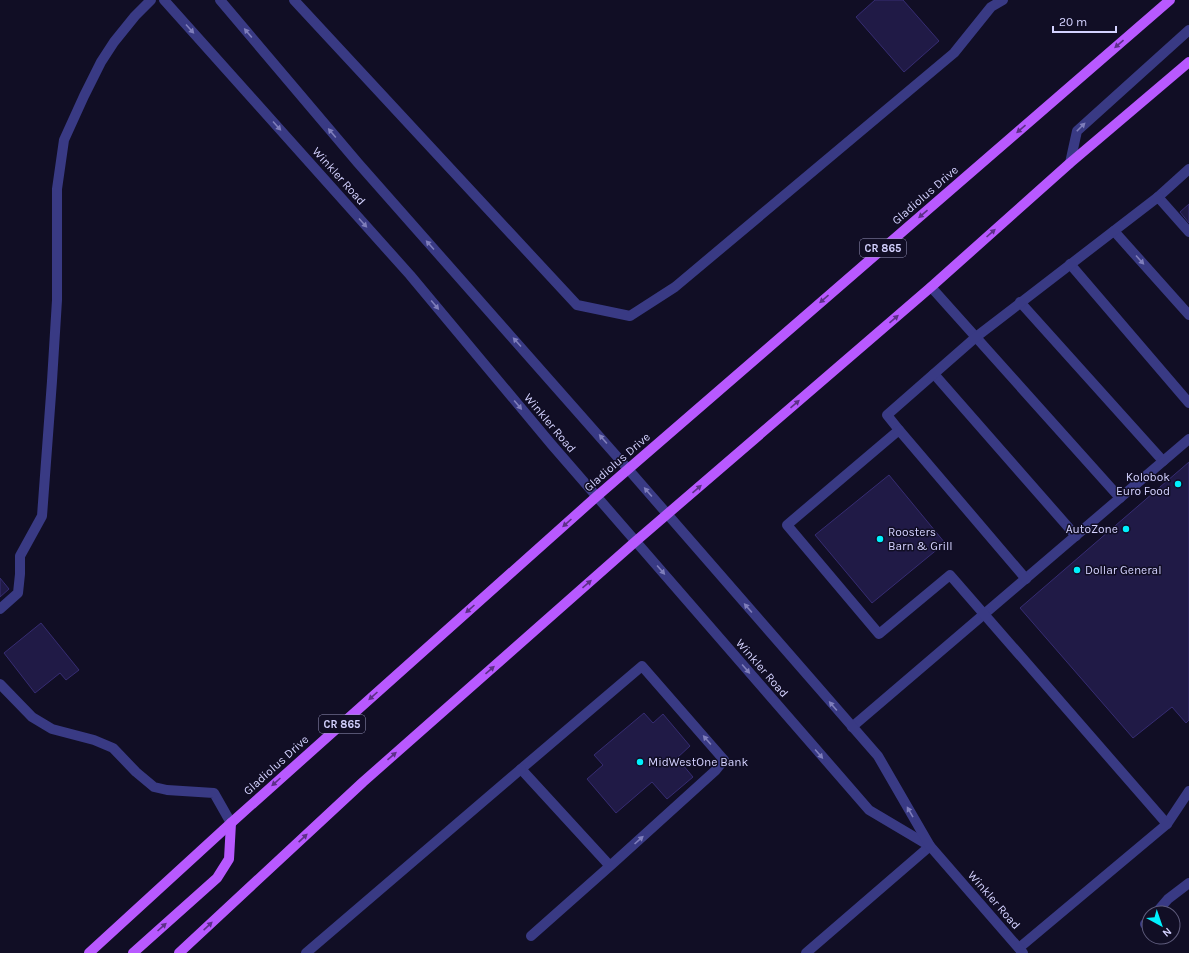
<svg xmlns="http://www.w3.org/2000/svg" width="1189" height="953" font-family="Karla,sans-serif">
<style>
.building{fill:#201a46;stroke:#362c72}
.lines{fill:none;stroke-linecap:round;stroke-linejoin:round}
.service{stroke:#393a84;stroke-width:10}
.minor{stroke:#393a84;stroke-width:10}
.tertiary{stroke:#393a84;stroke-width:10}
.primary{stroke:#b859ff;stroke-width:10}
.oneway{fill:#7f7ebb}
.oneway2{fill:#5c3087}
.poi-dot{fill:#00f1fd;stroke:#110e25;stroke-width:1.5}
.labels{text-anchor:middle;stroke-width:3;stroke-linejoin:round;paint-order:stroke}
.shield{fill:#110e25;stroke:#9a97be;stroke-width:1}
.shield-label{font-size:11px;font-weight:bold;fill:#d4d2ff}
.street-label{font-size:12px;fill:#d4d2ff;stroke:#110e25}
.poi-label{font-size:12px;fill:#d4d2ff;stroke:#110e25;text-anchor:start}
</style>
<rect width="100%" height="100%" fill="#110e25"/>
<g class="building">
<path d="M875 0H903L939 41 904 72 856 17Z"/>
<path d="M1189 204V223L1180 212Z"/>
<path d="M1189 462V720L1186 723 1172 707 1133 738 1020 608Z"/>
<path d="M889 475 945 543 872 603 815 535Z"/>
<path d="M0 578 9 589 0 597Z"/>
<path d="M41 623 79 670 66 680 60 673 35 693 4 653Z"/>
<path d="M644 713 653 723 663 714 690 746 677 758 693 777 667 799 652 782 616 813 587 779 603 765 594 755Z"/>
</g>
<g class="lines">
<g class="service">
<path d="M294 0 577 305 630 316 675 287 954 53 991 7 1003 0"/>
<path d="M1070 163 1077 131 1189 30"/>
<path d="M1158 197 1189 169"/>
<path d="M1114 231 1189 315"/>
<path d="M1070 264 1189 403"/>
<path d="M931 287 1120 498"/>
<path d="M1020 302 1163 461"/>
<path d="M934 374 1076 536"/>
<path d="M899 430 887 415 976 337 1158 197 1189 232"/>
<path d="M0 609 18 593 20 574V556L42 516 52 381 57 300V189L64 140 84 96 101 62 114 42 135 16 151 0"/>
<path d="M0 684 32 717 52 729 94 740 113 748 136 772 154 787 167 790 214 793 231 823"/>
<path d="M852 727 1189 439"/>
<path d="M1167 824 1189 791"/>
<path d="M531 936 610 866 521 769 642 666 724 760 716 770 610 866"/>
<path d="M1019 948 1167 824 950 575 879 634 787 525 899 430 1026 579"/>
<path d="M306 953 521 769"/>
<path d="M806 953 930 846"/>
</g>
<g class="minor">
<path d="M1156 913 1168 899 1189 883"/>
<path d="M1145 924 1149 920"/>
</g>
<g class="tertiary">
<path d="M164 0 410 275 552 445 869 810 928 845"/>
<path d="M220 0 358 163 628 469 878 756 930 846 1023 953"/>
</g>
<g class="primary">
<path d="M89 953 231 823 596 497 1170 0"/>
<path d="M133 953 217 878 229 859 231 823"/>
<path d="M179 953 363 782 636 541 931 287 1070 163 1189 62"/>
</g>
</g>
<defs><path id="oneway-solid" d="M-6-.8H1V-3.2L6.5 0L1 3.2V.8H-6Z"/></defs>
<g class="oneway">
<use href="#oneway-solid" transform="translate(190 29) rotate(48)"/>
<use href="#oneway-solid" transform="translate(248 33) rotate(-130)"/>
<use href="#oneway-solid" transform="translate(277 126) rotate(48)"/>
<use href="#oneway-solid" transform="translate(1081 127) rotate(-45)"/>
<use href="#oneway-solid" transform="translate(332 133) rotate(-130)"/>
<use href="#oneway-solid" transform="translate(363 223) rotate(48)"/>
<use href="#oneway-solid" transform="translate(430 245) rotate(-132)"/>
<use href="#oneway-solid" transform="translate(1140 260) rotate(48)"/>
<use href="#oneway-solid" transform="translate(435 305) rotate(50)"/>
<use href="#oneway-solid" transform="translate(517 342) rotate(-132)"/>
<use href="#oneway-solid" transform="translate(518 405) rotate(50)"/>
<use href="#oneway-solid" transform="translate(603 439) rotate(-131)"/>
<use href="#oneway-solid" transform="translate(648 492) rotate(-131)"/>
<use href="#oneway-solid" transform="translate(661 570) rotate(49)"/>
<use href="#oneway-solid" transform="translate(748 608) rotate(-131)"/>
<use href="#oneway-solid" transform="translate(746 669) rotate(49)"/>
<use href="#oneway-solid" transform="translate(833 706) rotate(-131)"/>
<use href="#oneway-solid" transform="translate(707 740) rotate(-131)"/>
<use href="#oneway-solid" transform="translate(819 754) rotate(49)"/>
<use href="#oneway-solid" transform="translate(910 812) rotate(-120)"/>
<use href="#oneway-solid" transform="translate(639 840) rotate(-42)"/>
</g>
<g class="oneway2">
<use href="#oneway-solid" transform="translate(1119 44) rotate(139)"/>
<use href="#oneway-solid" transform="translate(1021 129) rotate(139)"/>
<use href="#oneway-solid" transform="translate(923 214) rotate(139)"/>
<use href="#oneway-solid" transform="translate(991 233) rotate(-42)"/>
<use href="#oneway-solid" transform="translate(824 299) rotate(139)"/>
<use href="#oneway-solid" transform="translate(894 319) rotate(-41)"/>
<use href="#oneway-solid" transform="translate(795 404) rotate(-41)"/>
<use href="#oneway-solid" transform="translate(697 489) rotate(-41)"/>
<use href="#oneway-solid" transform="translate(567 523) rotate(138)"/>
<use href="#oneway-solid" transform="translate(587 584) rotate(-41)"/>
<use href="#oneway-solid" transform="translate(470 609) rotate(138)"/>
<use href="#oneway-solid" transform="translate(490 670) rotate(-41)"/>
<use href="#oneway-solid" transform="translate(373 696) rotate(138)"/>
<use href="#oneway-solid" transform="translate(392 756) rotate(-41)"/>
<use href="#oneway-solid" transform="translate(276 782) rotate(138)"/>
<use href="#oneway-solid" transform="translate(303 838) rotate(-43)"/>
<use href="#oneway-solid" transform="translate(208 926) rotate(-43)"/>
<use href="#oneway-solid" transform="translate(162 927) rotate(-42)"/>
</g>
<g class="poi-dot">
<circle cx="1178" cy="484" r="4"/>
<circle cx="1126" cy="529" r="4"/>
<circle cx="880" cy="539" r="4"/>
<circle cx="1077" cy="570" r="4"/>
<circle cx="640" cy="762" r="4"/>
</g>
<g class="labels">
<g class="shield">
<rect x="860" y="239" width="46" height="18" rx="3"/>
<rect x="319" y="715" width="46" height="18" rx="3"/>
</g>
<g class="shield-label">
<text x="883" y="252">CR 865</text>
<text x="342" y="728">CR 865</text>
</g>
<g class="street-label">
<text transform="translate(339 176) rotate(48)" y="4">Winkler Road</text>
<text transform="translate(925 195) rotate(-41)" y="4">Gladiolus Drive</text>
<text transform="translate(550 423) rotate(50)" y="4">Winkler Road</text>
<text transform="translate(617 462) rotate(-41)" y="4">Gladiolus Drive</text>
<text transform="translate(762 668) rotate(49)" y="4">Winkler Road</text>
<text transform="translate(276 765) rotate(-42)" y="4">Gladiolus Drive</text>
<text transform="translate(994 900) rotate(49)" y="4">Winkler Road</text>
</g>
<g class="poi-label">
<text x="1170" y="481" text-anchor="end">Kolobok<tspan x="1170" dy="14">Euro Food</tspan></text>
<text x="1118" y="533" text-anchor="end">AutoZone</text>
<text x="888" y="536">Roosters<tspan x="888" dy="14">Barn &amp; Grill</tspan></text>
<text x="1085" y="574">Dollar General</text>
<text x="648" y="766">MidWestOne Bank</text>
</g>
</g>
<g transform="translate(1161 925) rotate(140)"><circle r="19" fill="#110e25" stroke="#5f5c7c"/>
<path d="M0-3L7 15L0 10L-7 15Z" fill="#00f1fd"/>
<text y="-6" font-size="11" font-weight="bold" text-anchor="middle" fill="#d4d2ff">N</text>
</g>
<path d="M1053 26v6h63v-6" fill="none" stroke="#d4d2ff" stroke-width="2"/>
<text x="1059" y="26" font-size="12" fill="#d4d2ff" stroke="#110e25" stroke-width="3" paint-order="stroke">20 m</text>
</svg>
